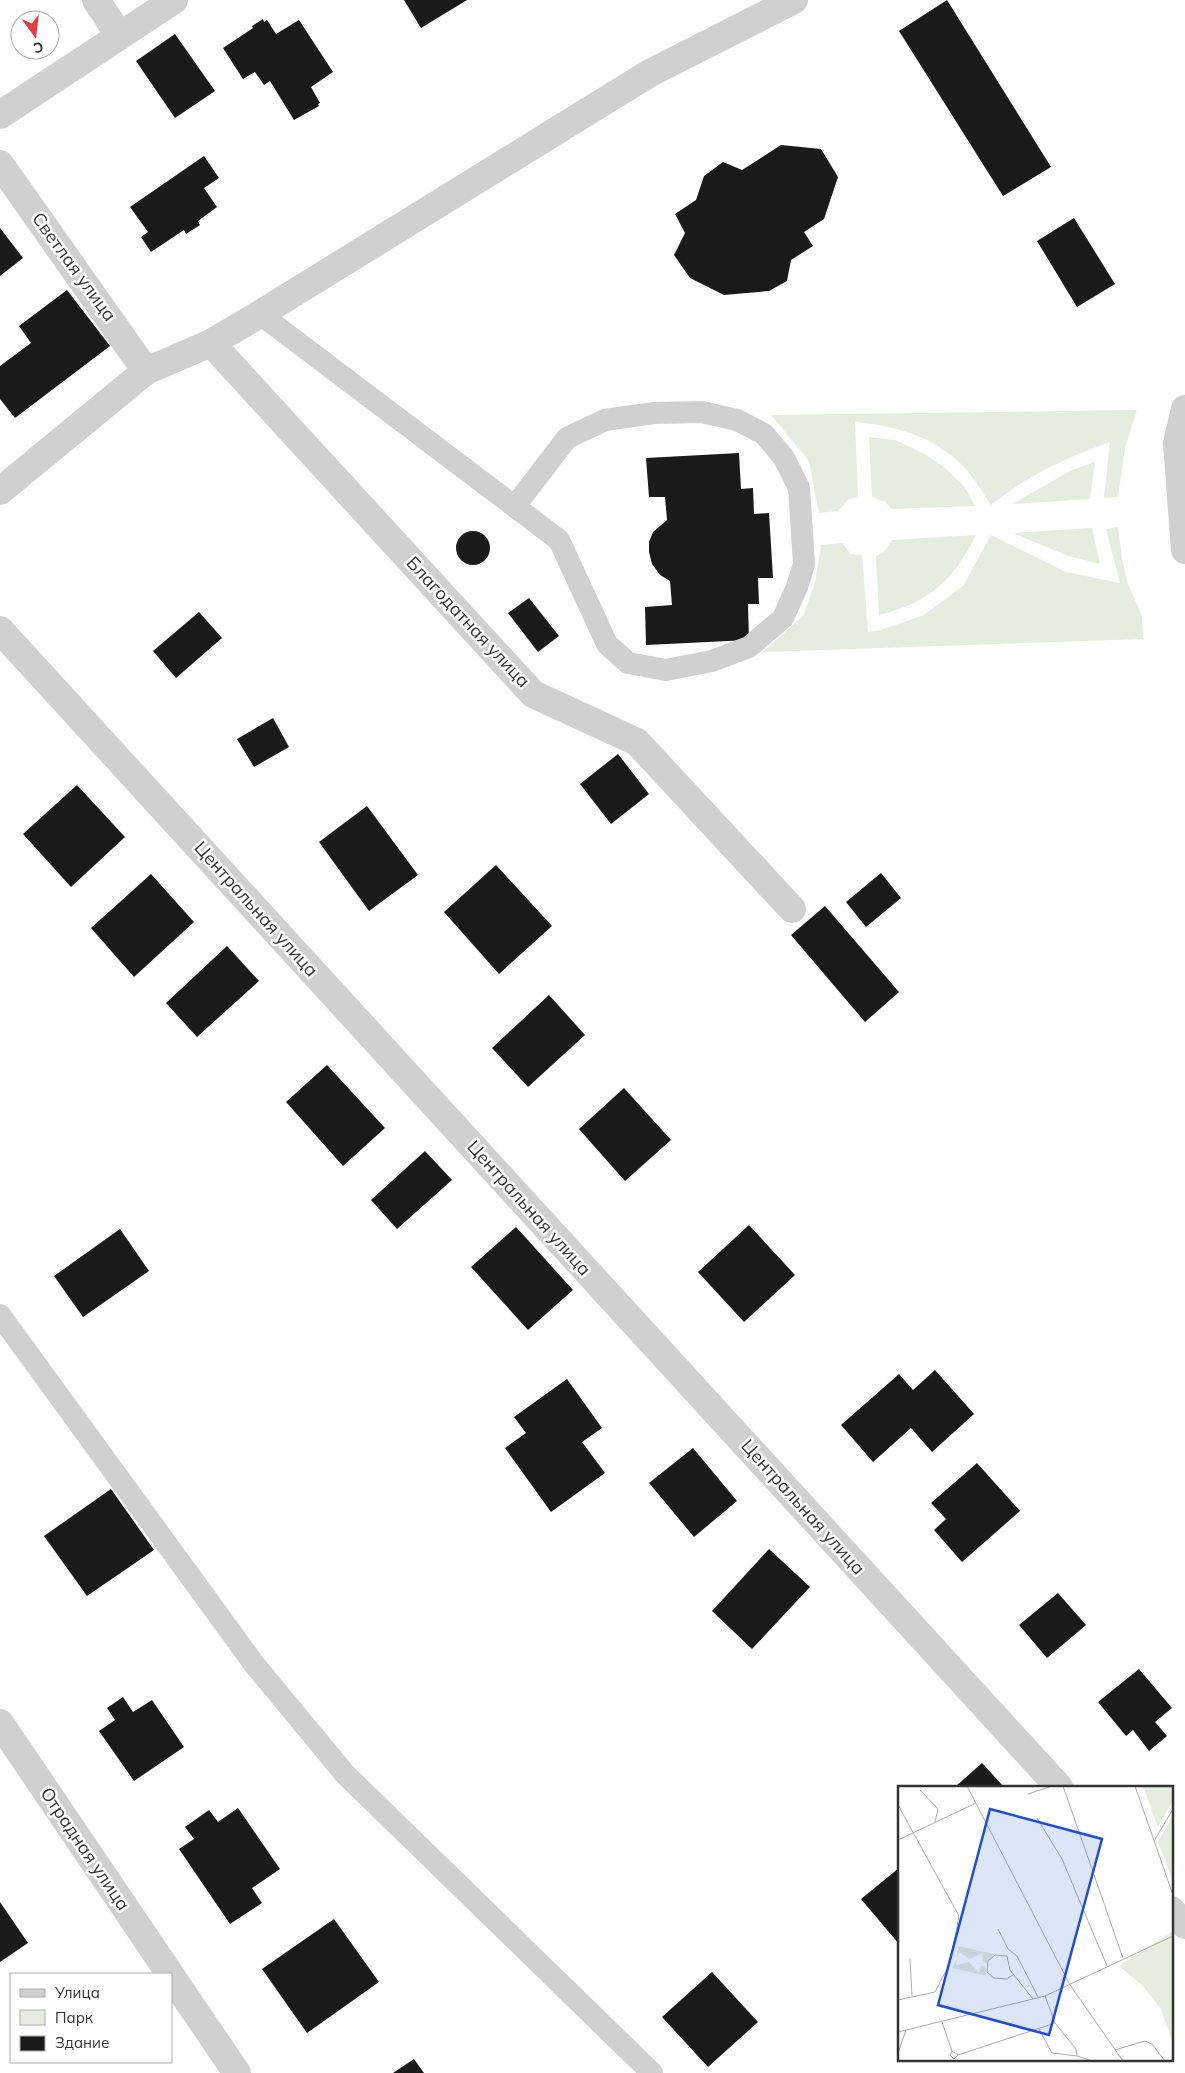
<svg xmlns="http://www.w3.org/2000/svg" width="1185" height="2073" font-family="Mulish,sans-serif">
<style>
.green{fill:#e6ecdf}
.building{fill:#1a1a1a}
.lines{fill:none;stroke-linecap:round;stroke-linejoin:round}
.service{stroke:#d0d0d0;stroke-width:22}
.minor{stroke:#d0d0d0;stroke-width:28}
.labels{text-anchor:middle;stroke-width:5;stroke-linejoin:round;paint-order:stroke}
.street-label{font-size:18px;fill:#333;stroke:#fff}
.inset-road{fill:none;stroke:#adadad;stroke-width:1}
.view{fill:#1d4ed8;fill-opacity:0.15;stroke:#1d4ed8;stroke-width:2.5}
.inset-edge{fill:none;stroke:#333;stroke-width:2.5}
</style>
<rect width="100%" height="100%" fill="#fff"/>
<g class="green">
<path d="M1137 410 1125 448 1118 497 1104 498 1110 442C1066 458 1028 475 991 505 982 492 973 475 961 464 930 435 897 426 855 422L858 496 848 500 838 511 819 513 809 461 771 415Z"/>
<path d="M869 437 895 440 923 453 944 467 964 486 975 506 892 509 885 502 872 497Z"/>
<path d="M1095 462 1090 499 1012 504 1072 470Z"/>
<path d="M1118 527 1122 559 1128 584 1142 616 1143 639 763 652 803 616 815 583 821 545 842 543 851 554 862 555 868 632 881 630 924 615 963 586 991 535 1066 572 1120 583 1106 529Z"/>
<path d="M1092 528 1100 564 1068 556 1013 533Z"/>
<path d="M976 535C952 582 930 602 879 615L876 556 883 553 893 540Z"/>
</g>
<g class="building">
<path d="M404 0H467L421 28Z"/>
<path d="M947 0 1051 167 1003 196 899 31Z"/>
<path d="M263 19 264 22 267 20 276 34 299 20 333 72 311 87 320 103 318 104 319 106 294 120 270 81 264 85 255 72 243 79 223 48 253 28 252 26Z"/>
<path d="M175 34 215 91 175 118 136 61Z"/>
<path d="M781 145 821 149 838 177 824 219 804 232 813 246 791 260 787 281 769 291 724 295 690 278 674 255 685 233 675 214 696 200 704 176 723 162 742 170Z"/>
<path d="M204 156 219 178 204 188 217 207 198 221 200 225 186 234 184 230 151 252 141 237 148 232 130 207Z"/>
<path d="M1074 218 1115 284 1077 307 1037 241Z"/>
<path d="M0 228 23 258 0 276Z"/>
<path d="M67 290 110 346 15 418 0 399V366L31 343 19 326Z"/>
<path d="M739 453 741 489 753 488 754 514 769 513 773 578H758L759 604H748L749 640 646 645 645 607 672 605 670 581 660 575 652 564 649 552V542L653 532 667 520 665 497H649L646 458Z"/>
<circle cx="473" cy="548" r="17"/>
<path d="M529 598 559 636 538 652 508 613Z"/>
<path d="M199 612 222 638 176 678 153 651Z"/>
<path d="M273 718 289 747 254 767 237 739Z"/>
<path d="M618 754 649 794 611 824 580 784Z"/>
<path d="M77 785 125 837 71 887 23 834Z"/>
<path d="M367 806 418 875 369 911 319 842Z"/>
<path d="M496 865 552 926 499 974 444 912Z"/>
<path d="M881 873 901 898 866 927 846 902Z"/>
<path d="M151 874 194 922 134 977 91 928Z"/>
<path d="M825 906 899 992 865 1022 791 935Z"/>
<path d="M227 946 259 981 197 1037 166 1003Z"/>
<path d="M549 995 585 1035 528 1087 492 1048Z"/>
<path d="M327 1065 385 1128 343 1166 286 1102Z"/>
<path d="M624 1088 671 1140 625 1181 579 1129Z"/>
<path d="M425 1151 452 1180 397 1229 371 1200Z"/>
<path d="M749 1225 795 1275 744 1322 698 1272Z"/>
<path d="M516 1227 573 1290 528 1330 471 1267Z"/>
<path d="M120 1229 149 1271 83 1317 54 1276Z"/>
<path d="M935 1370 974 1414 932 1452 911 1428 873 1462 841 1425 899 1374 913 1390Z"/>
<path d="M567 1379 602 1428 582 1442 605 1473 551 1512 505 1448 526 1433 514 1417Z"/>
<path d="M693 1448 737 1501 694 1537 649 1483Z"/>
<path d="M977 1463 1020 1511 962 1562 934 1530 946 1519 931 1503Z"/>
<path d="M111 1489 154 1550 87 1596 44 1536Z"/>
<path d="M769 1549 810 1587 752 1649 712 1611Z"/>
<path d="M1058 1593 1086 1625 1047 1658 1019 1625Z"/>
<path d="M1139 1669 1172 1708 1155 1722 1167 1736 1149 1751 1133 1730 1126 1736 1098 1702Z"/>
<path d="M123 1697 133 1712 152 1700 184 1747 134 1781 99 1731 115 1720 107 1708Z"/>
<path d="M982 1763 1004 1787H955Z"/>
<path d="M238 1808 280 1869 252 1888 262 1903 230 1924 179 1849 194 1839 185 1827 209 1810 218 1822Z"/>
<path d="M899 1868V1944L861 1899Z"/>
<path d="M0 1902 28 1943 0 1962Z"/>
<path d="M334 1919 379 1982 307 2033 262 1969Z"/>
<path d="M712 1972 758 2022 708 2067 662 2017Z"/>
<path d="M414 2059 424 2073H393Z"/>
</g>
<g class="lines">
<g class="service">
<path d="M260 314 559 540 607 644 628 663 666 670 712 661 749 647 783 618 797 587 804 564 799 488 784 458 764 434 737 420 702 412 654 413 605 420 567 438 515 506"/>
<path d="M0 1315 254 1664 345 1774 652 2073"/>
</g>
<g class="minor">
<path d="M96 0 119 35"/>
<path d="M0 115 174 0"/>
<path d="M0 164 146 371"/>
<path d="M211 343 533 694 637 742 792 909"/>
<path d="M1185 409 1177 443 1185 550"/>
<path d="M0 491 146 371 211 343 260 314 650 73 794 0"/>
<path d="M0 630 1059 1787"/>
<path d="M0 1723 170 1974"/>
<path d="M1171 1910 1185 1925"/>
<path d="M171 1976 237 2073"/>
</g>
</g>
<g class="labels">
<g class="street-label">
<text transform="translate(74 267) rotate(54)" y="6">Светлая улица</text>
<text transform="translate(468 622) rotate(47)" y="6">Благодатная улица</text>
<text transform="translate(256 909) rotate(48)" y="6">Центральная улица</text>
<text transform="translate(529 1208) rotate(48)" y="6">Центральная улица</text>
<text transform="translate(803 1507) rotate(48)" y="6">Центральная улица</text>
<text transform="translate(85 1849) rotate(56)" y="6">Отрадная улица</text>
</g>
</g>
<g transform="translate(898 1786)">
<rect width="275" height="275" fill="#fff"/>
<path d="M245 0H275V14L260 41ZM275 30V96L260 56ZM275 145V258L263 223 244 199 221 180ZM60 160 96 168 88 177 84 175 85 167 71 173 61 166 59 171ZM59 174 58 179 71 176 81 187 83 180H87L89 190 54 182Z" fill="#e6ecdf"/>
<path class="inset-road" d="M69 0 172 199 225 275M165 0 225 172M237 0 275 109M22 4 40 23 37 36M130 8 154 0M0 19 61 130 52 177 37 206 0 214M139 32 164 73 209 180M0 54 78 17M256 55 275 23M100 143 110 163 119 170 140 211M12 173 14 210M116 188 109 193 96 192 89 186 90 175 97 169 109 170 112 184 135 213M147 210 157 237 178 263 179 270 194 275M44 236 54 265M141 243 154 267 179 270M0 246 147 210 275 150M217 264 247 255 254 258 267 275M0 267 8 244M60 269 56 273 52 269 54 265 60 269 157 237"/>
<path class="view" d="M92 23 204 53 151 249 40 219Z"/>
<rect width="275" height="275" class="inset-edge"/>
</g>
<rect x="10" y="1973" width="162" height="90" fill="#ffffff" stroke="#adadad"/>
<rect x="20" y="1989" width="25" height="8" fill="#d0d0d0" stroke="#adadad"/>
<text x="55" y="1998" font-size="15" fill="#333333">Улица</text>
<rect x="20" y="2010" width="25" height="15" fill="#e6ecdf" stroke="#adadad"/>
<text x="55" y="2023" font-size="15" fill="#333333">Парк</text>
<rect x="20" y="2036" width="25" height="15" fill="#1a1a1a" stroke="#adadad"/>
<text x="55" y="2048" font-size="15" fill="#333333">Здание</text>
<g transform="translate(35 35) rotate(165)"><circle r="24" fill="#ffffff" stroke="#adadad"/>
<path d="M0-4L9 19L0 12L-9 19Z" fill="#e63946"/>
<text y="-8" font-size="14" font-weight="bold" text-anchor="middle" fill="#333333">С</text>
</g>
</svg>
